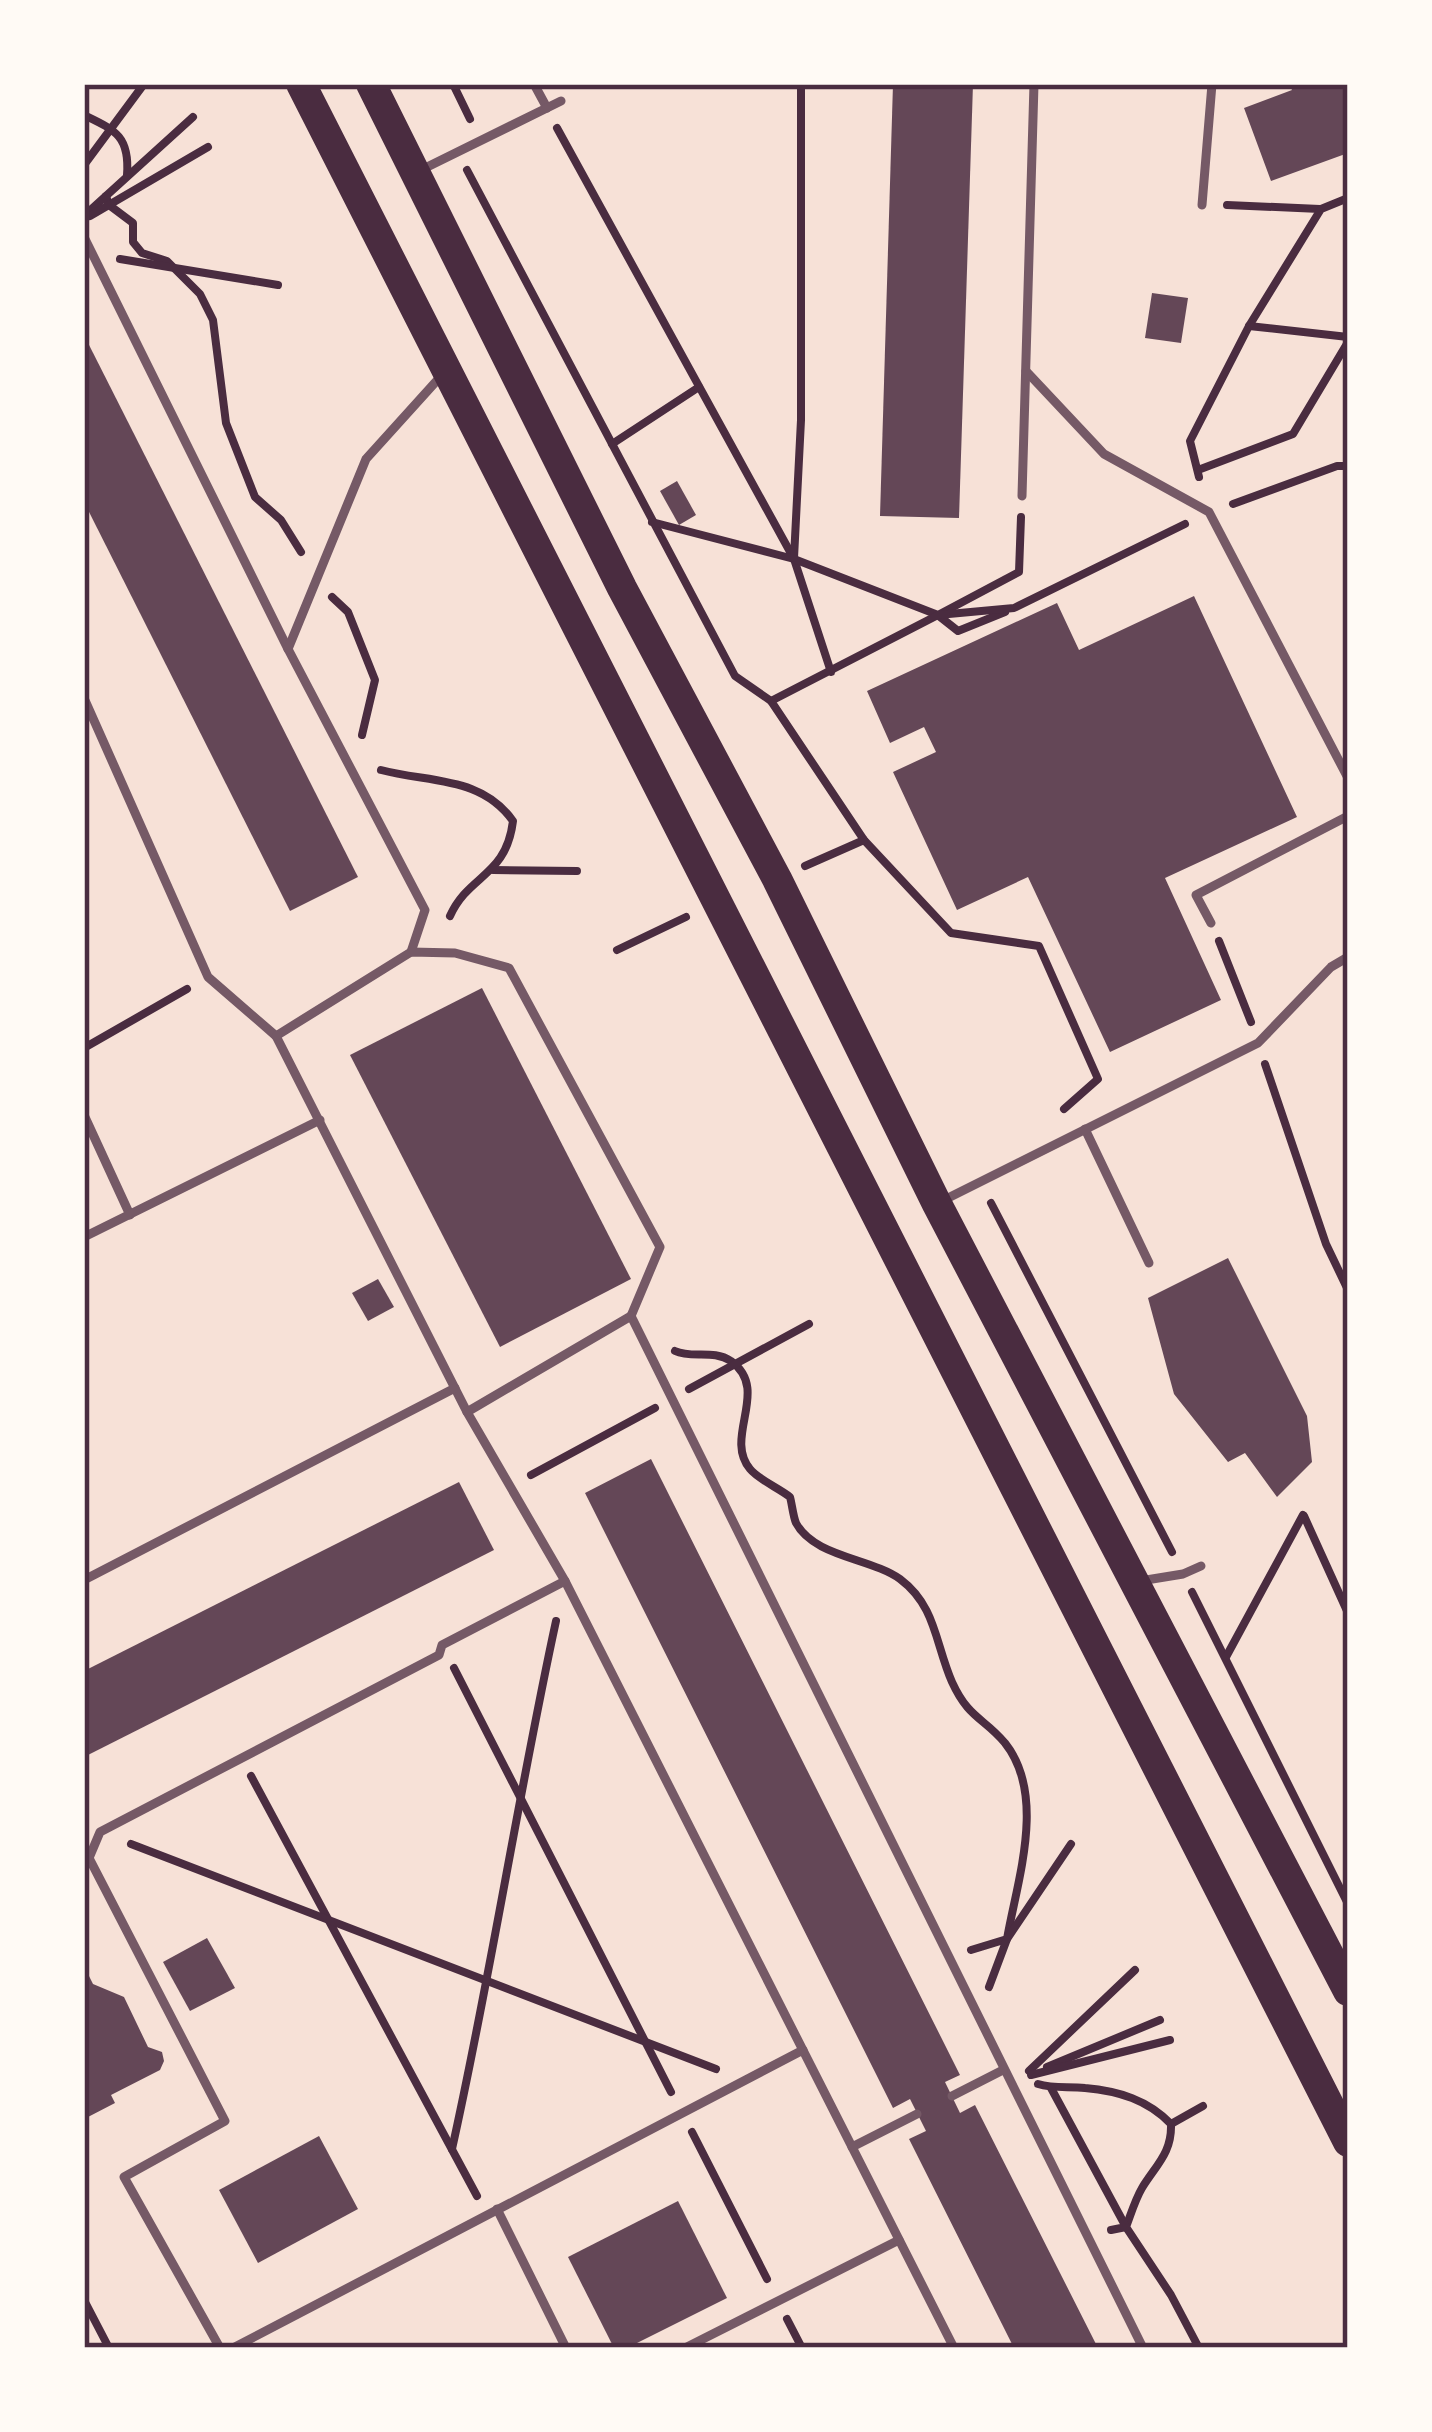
<svg xmlns="http://www.w3.org/2000/svg" width="1432" height="2432" font-family="Montserrat,sans-serif">
<style>
.building{fill:#644757}
.lines{fill:none;stroke-linecap:round;stroke-linejoin:round}
.path{stroke:#4a2c40;stroke-width:8}
.service{stroke:#755966;stroke-width:9}
.primary{stroke:#4a2c40;stroke-width:30}
.neatline{fill:none;stroke:#4a2c40;stroke-width:4.5}
</style>
<rect width="100%" height="100%" fill="#f7e1d7"/>
<g class="building">
<path d="M893 84H973L959 518 880 516Z"/>
<path d="M1289 84H1348V153L1271 181 1244 108 1292 90Z"/>
<path d="M1152 293 1188 298 1181 343 1145 338Z"/>
<path d="M84 335 358 877 290 911 84 502Z"/>
<path d="M677 481 696 515 679 525 660 491Z"/>
<path d="M1194 596 1297 817 1165 878 1221 1000 1110 1052 1028 877 957 910 893 772 936 752 924 727 890 743 867 691 1057 603 1079 650Z"/>
<path d="M482 988 631 1279 500 1347 350 1055Z"/>
<path d="M1228 1258 1307 1416 1312 1462 1277 1497 1245 1453 1228 1462 1174 1394 1148 1298Z"/>
<path d="M378 1279 394 1307 368 1321 352 1293Z"/>
<path d="M651 1459 960 2075 945 2082 960 2113 975 2105 1098 2348H1014L909 2139 926 2131 910 2099 893 2108 585 1493Z"/>
<path d="M459 1482 494 1550 84 1757V1671Z"/>
<path d="M207 1938 235 1988 190 2011 163 1962Z"/>
<path d="M84 1966 93 1984 124 1997 148 2047 162 2052 164 2061 160 2070 111 2095 115 2103 88 2117 84 2116Z"/>
<path d="M319 2136 358 2209 258 2263 219 2190Z"/>
<path d="M678 2201 727 2298 627 2348H614L568 2257Z"/>
</g>
<g class="lines">
<g class="path">
<path d="M453 84 470 119"/>
<path d="M84 115C115 130 130 136 127 175"/>
<path d="M557 128 794 559 831 672"/>
<path d="M84 165 144 84"/>
<path d="M467 170 735 676 771 701 864 840 951 933 1039 946 1098 1079 1064 1109"/>
<path d="M106 196 109 205 133 223V242L142 253 167 261 200 294 213 320 226 423 255 497 281 520 301 552"/>
<path d="M1227 205 1320 209"/>
<path d="M85 215 193 117"/>
<path d="M90 216 208 147"/>
<path d="M120 259 278 285"/>
<path d="M1249 326 1348 337"/>
<path d="M612 444 699 387"/>
<path d="M1198 470 1293 434 1348 342"/>
<path d="M1199 477 1190 441 1249 326 1321 209 1348 198"/>
<path d="M1233 504 1337 466H1348"/>
<path d="M652 522 794 559 938 615 1019 572 1021 517"/>
<path d="M794 558 801 420V84"/>
<path d="M332 597 348 612 375 680 362 735"/>
<path d="M939 616 958 631 1005 612"/>
<path d="M771 701 938 615 1014 608 1185 524"/>
<path d="M381 770C430 783 481 776 513 821 506 877 469 874 450 916"/>
<path d="M805 866 864 840"/>
<path d="M493 870 577 871"/>
<path d="M1219 941 1251 1022"/>
<path d="M617 950 686 917"/>
<path d="M84 1048 187 989"/>
<path d="M1265 1064 1326 1244 1348 1290"/>
<path d="M991 1203 1172 1552"/>
<path d="M675 1351C692 1359 713 1349 731 1361 771 1390 723 1437 750 1469 759 1480 779 1488 790 1497 792 1504 793 1516 796 1523 814 1557 871 1558 900 1579 936 1606 935 1643 952 1682 969 1719 983 1717 1005 1743 1047 1796 1017 1881 1007 1939L971 1950"/>
<path d="M689 1389 809 1324"/>
<path d="M531 1475 655 1408"/>
<path d="M1304 1516 1348 1613"/>
<path d="M1192 1592 1348 1904"/>
<path d="M1226 1657 1303 1515"/>
<path d="M454 1668 671 2092"/>
<path d="M251 1776 477 2196"/>
<path d="M131 1844 716 2069"/>
<path d="M989 1987 1007 1939 1071 1844"/>
<path d="M1047 2067 1160 2020"/>
<path d="M1029 2071 1135 1970"/>
<path d="M1031 2075 1170 2040"/>
<path d="M1038 2084C1054 2089 1069 2086 1085 2088 1119 2091 1148 2100 1171 2124 1172 2153 1156 2165 1142 2188 1135 2200 1131 2214 1126 2227L1171 2295 1199 2348"/>
<path d="M1051 2088 1126 2227 1111 2230"/>
<path d="M1171 2124 1203 2106"/>
<path d="M692 2132 767 2279"/>
<path d="M452 2149C491 1974 518 1796 556 1621"/>
<path d="M84 2300 109 2348"/>
<path d="M787 2319 802 2348"/>
</g>
<g class="service">
<path d="M534 84 547 108"/>
<path d="M421 170 561 101"/>
<path d="M1202 205 1212 84"/>
<path d="M84 237 288 649 425 910 411 952"/>
<path d="M1026 371 1104 454 1209 512 1348 778"/>
<path d="M1022 496 1034 84"/>
<path d="M288 649 366 459 441 376"/>
<path d="M84 698 208 977 276 1036 467 1412 565 1581 954 2348"/>
<path d="M1211 923 1196 895 1348 816"/>
<path d="M276 1036 411 952 455 953 509 968 660 1247 631 1316 1143 2348"/>
<path d="M84 1115 130 1215"/>
<path d="M1085 1129 1149 1263"/>
<path d="M940 1202 1258 1043 1331 967 1348 957"/>
<path d="M84 1237 320 1120"/>
<path d="M467 1412 631 1316"/>
<path d="M84 1580 455 1388"/>
<path d="M1140 1581 1183 1574 1201 1566"/>
<path d="M952 2096 1003 2070"/>
<path d="M852 2147 917 2114"/>
<path d="M497 2209 566 2348"/>
<path d="M220 2348 124 2177 225 2121 89 1858 100 1832 439 1655 442 1645 565 1581"/>
<path d="M233 2348 803 2050"/>
<path d="M685 2348 899 2240"/>
</g>
<g class="primary">
<path d="M301 84 1348 2142"/>
<path d="M371 84 622 588 777 879 937 1204 1348 1991"/>
</g>
</g>
<rect width="1432" height="2432" fill="none" stroke="#fffaf5" stroke-width="174"/>
<rect x="87" y="87" width="1258" height="2258" class="neatline"/>
</svg>
